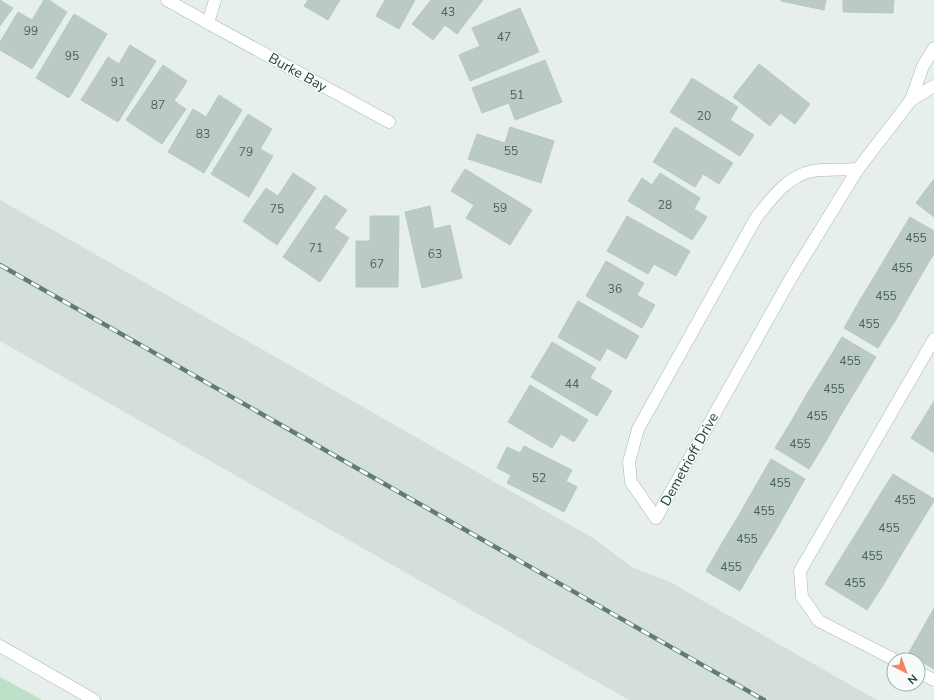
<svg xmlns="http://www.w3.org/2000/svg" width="934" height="700" font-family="'Nunito Sans',sans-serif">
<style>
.built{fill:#d4dfda}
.park{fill:#bfe0c8}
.building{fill:#bbcac4;stroke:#b8c9c2}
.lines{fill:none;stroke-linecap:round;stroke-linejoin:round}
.minor-casing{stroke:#a8b8b2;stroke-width:13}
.minor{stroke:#fff;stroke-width:12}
.rail-casing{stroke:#5f7d75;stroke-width:4.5}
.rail{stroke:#f7fbf9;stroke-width:3;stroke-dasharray:9;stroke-linecap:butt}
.labels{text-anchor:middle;stroke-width:3;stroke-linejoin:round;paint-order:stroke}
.number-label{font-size:12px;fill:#4a645c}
.street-label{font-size:14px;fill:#24423a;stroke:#f7fbf9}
</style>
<rect width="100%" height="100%" fill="#e6efeb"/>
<path class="built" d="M0 200 593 538 632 567 670 582 877 700H629L0 341Z"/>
<path class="park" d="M0 677 42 700H0Z"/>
<g class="building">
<path d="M0 0 13 8 0 26Z"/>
<path d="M44 0H49L67 12 32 69 0 50V42L18 12 32 20Z"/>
<path d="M308 0H340L328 20 304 6Z"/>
<path d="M385 0H415L399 29 376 16Z"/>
<path d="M431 0H483L457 34 445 25 433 40 412 24Z"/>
<path d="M781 0H826L824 10 781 1Z"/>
<path d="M843 0H894L893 13 843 12Z"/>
<path d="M520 8 539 52 470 81 459 55 480 46 472 28Z"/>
<path d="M74 14 107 34 69 98 36 78Z"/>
<path d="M130 45 156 61 118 122 81 100 108 57 119 64Z"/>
<path d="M545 60 562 102 515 120 509 103 482 113 472 88Z"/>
<path d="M759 64 810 104 795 124 780 113 770 126 733 97Z"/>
<path d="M163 65 187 81 174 101 186 109 162 144 126 120Z"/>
<path d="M692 78 738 107 730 120 754 135 740 156 670 112Z"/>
<path d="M219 95 242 110 204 173 168 152 193 109 206 117Z"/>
<path d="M248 114 272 129 260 149 273 156 249 197 211 174Z"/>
<path d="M510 127 554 141 541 183 468 159 477 134 505 143Z"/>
<path d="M675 127 733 163 719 184 703 174 695 187 653 162Z"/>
<path d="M465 169 532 210 510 245 466 218 474 205 451 191Z"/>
<path d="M293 173 316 188 277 245 243 221 266 188 278 196Z"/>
<path d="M660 173 700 198 694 209 707 217 692 240 628 201 642 178 652 185Z"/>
<path d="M934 179V217L916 203Z"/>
<path d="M325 195 347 210 334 228 349 238 320 282 283 257Z"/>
<path d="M430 206 434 229 450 225 462 278 422 288 405 212Z"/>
<path d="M370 216H399L398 287H356V241H370Z"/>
<path d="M627 216 690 251 676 276 654 264 648 274 607 251Z"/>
<path d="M910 217 934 231V254L927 265 893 245Z"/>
<path d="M893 245 927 265 911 293 877 272Z"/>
<path d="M606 261 644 283 637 295 655 305 642 328 586 296Z"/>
<path d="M877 272 911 293 895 321 860 300Z"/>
<path d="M860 300 895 321 878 348 844 328Z"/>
<path d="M578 301 639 336 626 359 607 348 600 361 558 337Z"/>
<path d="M842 337 876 357 859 385 825 365Z"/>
<path d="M552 342 596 368 590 378 612 391 597 416 531 377Z"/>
<path d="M825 365 859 385 842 413 808 392Z"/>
<path d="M530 385 588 420 574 442 561 434 552 448 508 422Z"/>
<path d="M808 392 842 413 826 441 792 420Z"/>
<path d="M934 401V415L928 411Z"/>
<path d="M928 411 934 415V453L911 438Z"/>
<path d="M792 420 826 441 809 469 775 448Z"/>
<path d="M524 446 572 470 566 481 577 487 564 512 507 483 511 475 497 468 507 447 520 453Z"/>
<path d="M771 459 805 479 789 507 755 487Z"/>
<path d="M893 474 934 499V501L918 527 876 501Z"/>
<path d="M755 487 789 507 773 535 739 515Z"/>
<path d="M876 501 918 527 901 555 859 529Z"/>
<path d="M739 515 773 535 756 563 722 543Z"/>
<path d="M859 529 901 555 885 582 842 556Z"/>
<path d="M722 543 756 563 740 591 706 571Z"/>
<path d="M842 556 885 582 867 610 825 584Z"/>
<path d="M934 608V632L924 626Z"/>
<path d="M924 626 934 632V669L908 654Z"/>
</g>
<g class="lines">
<defs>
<g id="minor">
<path d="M167 0 208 23 215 0"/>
<path d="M208 23 389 122"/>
<path d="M911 100 934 86"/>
<path d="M858 169C845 170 824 169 812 171 786 177 771 199 756 218L638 429 629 462 631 482 656 518 791 278 858 169 911 100 923 66 934 48"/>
<path d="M0 646 94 700"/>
<path d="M895 660 819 621 802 597 800 571 934 339"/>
<path d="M918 672 934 680"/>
</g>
</defs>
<use href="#minor" class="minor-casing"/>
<use href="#minor" class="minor"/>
<defs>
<path id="rail" d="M0 265 764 700"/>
</defs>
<use href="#rail" class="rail-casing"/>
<use href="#rail" class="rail"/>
</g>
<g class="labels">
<g class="number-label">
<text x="448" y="16">43</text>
<text x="31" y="35">99</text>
<text x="504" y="41">47</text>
<text x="72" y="60">95</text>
<text x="118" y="86">91</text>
<text x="517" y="99">51</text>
<text x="158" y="109">87</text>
<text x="704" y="120">20</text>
<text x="203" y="138">83</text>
<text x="511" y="155">55</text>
<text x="246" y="156">79</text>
<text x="665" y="209">28</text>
<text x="500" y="212">59</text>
<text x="277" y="213">75</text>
<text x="916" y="242">455</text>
<text x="316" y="252">71</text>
<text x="435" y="258">63</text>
<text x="377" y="268">67</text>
<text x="902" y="272">455</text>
<text x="615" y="293">36</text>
<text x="886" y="300">455</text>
<text x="869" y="328">455</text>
<text x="850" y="365">455</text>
<text x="572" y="388">44</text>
<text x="834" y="393">455</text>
<text x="817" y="420">455</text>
<text x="800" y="448">455</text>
<text x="539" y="482">52</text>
<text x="780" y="487">455</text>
<text x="905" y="504">455</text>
<text x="764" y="515">455</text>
<text x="889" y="532">455</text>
<text x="747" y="543">455</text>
<text x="872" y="560">455</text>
<text x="731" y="571">455</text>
<text x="855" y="587">455</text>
</g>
<g class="street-label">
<text transform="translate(298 72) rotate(29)" y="5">Burke Bay</text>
<text transform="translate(689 459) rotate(-61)" y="5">Demetrioff Drive</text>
</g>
</g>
<g transform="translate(906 672) rotate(138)"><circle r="19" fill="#f7fbf9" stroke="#a3b1ad"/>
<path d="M0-3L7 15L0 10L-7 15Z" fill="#f4845f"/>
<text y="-6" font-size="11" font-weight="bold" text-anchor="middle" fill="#24423a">N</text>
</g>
</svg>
